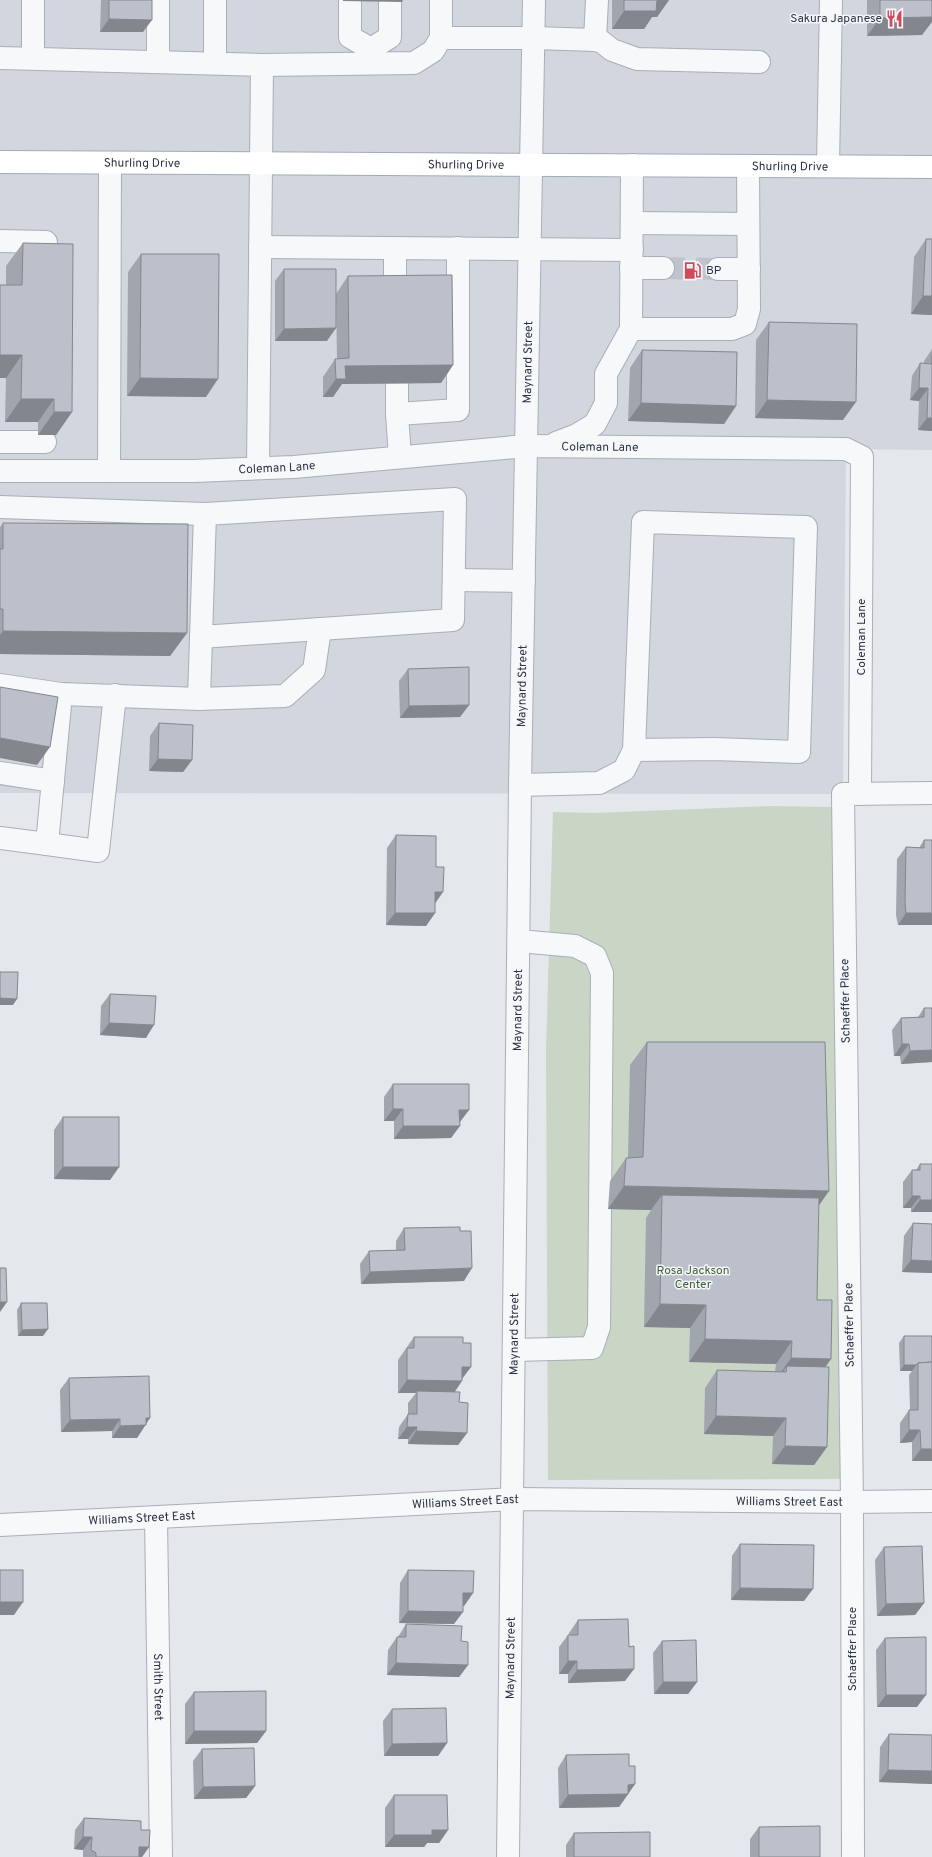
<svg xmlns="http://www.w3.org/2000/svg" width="932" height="1857" font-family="Overpass,sans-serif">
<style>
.built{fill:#d2d6de}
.green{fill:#c9d6c5}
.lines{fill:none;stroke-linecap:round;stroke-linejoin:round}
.minor-tunnel{stroke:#bfc3cb;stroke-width:22;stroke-dasharray:22 11;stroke-linecap:butt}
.minor-casing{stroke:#a9aeb7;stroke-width:24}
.major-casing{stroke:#a3abb8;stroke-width:24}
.minor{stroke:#f7f8fa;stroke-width:22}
.major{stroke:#fff;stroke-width:22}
.wall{fill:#a1a5ae}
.shaded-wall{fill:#83868d}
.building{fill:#bbc0ca;stroke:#83868d}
.labels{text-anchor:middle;stroke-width:3;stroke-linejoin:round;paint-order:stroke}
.poi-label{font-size:12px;fill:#2b3445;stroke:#f4f6f9;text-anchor:end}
.street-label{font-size:12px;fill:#2b3445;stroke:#f4f6f9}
.park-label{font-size:12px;fill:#3f6138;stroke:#f4f6f9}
</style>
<rect width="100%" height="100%" fill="#e4e7ec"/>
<path class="built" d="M0 0H932V450L846 449 843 794 0 793Z"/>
<path class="green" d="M771 806 832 807 841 1479 548 1480 546 1051 553 812 594 813Z"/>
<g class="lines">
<path class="minor-tunnel" d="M663 268 718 269"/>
<defs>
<g id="minor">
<path d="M215 0V63"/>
<path d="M350 1V37L371 49"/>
<path d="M441 38V0"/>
<path d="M595 40 597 0"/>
<path d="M371 49 390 37V1"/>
<path d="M0 58 262 65 258 468"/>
<path d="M33 58V0"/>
<path d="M158 62V0"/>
<path d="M262 65 414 63 433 51 441 38H534L595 40 602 42 612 50 637 59 759 62"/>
<path d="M828 166 831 0"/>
<path d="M632 223 748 224"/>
<path d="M0 241 46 242"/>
<path d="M260 247 632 250"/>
<path d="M395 248V294"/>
<path d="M631 268H663"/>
<path d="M718 269H749"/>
<path d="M631 329 632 165"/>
<path d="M397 384V414"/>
<path d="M0 442H45"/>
<path d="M556 443 577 435 595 424 606 403V374L631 329H732L745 324 749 309 748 166"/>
<path d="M400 457 397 414 458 410V248"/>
<path id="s1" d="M0 471H194L294 467 526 446 846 449 862 457 860 794"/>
<path d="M109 471 110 163"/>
<path d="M0 507 205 514 455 499 453 620 201 637"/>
<path d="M454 580 524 581"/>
<path d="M0 685 61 694 199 699 205 514"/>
<path d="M199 699 285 696 314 670 320 629"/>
<path d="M0 773 53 781"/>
<path d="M520 785 599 783 624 770 634 750 714 749 799 752 806 527 643 522 634 750"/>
<path d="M0 838 47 844 61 694"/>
<path d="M47 844 98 851 115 695"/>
<path d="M515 1350 592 1348 599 1327 602 973 595 956 575 946 519 941"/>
<path id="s2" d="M156 1518 161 1857"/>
<path id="s3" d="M0 1525 514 1499 852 1502 932 1501"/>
<path id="s4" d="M508 1857 520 785 534 0"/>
<path d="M853 1857 852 1502 843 794 932 793"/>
</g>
<g id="major">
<path id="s5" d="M0 162 932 167"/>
</g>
</defs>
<use href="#minor" class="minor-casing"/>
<use href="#major" class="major-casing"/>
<use href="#minor" class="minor"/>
<use href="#major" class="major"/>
</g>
<g class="wall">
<path d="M101 0H152L143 32H100Z"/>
<path d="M612 0H669L657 17H652L644 29H612Z"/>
<path d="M867 0H932L922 35 867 36Z"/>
<path d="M926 239 932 315 911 314 914 257Z"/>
<path d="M23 243 72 412 56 435H38V422H5L6 378H0V285H6V266Z"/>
<path d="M141 254 206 397 127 396 128 272Z"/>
<path d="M284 269 327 341H275V281Z"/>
<path d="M348 276 453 365 441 383 342 384 333 397H323V377L335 359H337L336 294Z"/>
<path d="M769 322 843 420 755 418 756 340Z"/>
<path d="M932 349V431L918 430 919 401 910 400 912 376 920 363H924V361Z"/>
<path d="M642 350 736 406 724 424 628 421 630 368Z"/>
<path d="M3 523 187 633 170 656 0 654V527Z"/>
<path d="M408 669 469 705 460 717 400 718 399 681Z"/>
<path d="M159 723 192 760 183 772 149 771 150 736Z"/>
<path d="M396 835 435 904V913L426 926 386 925 387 848Z"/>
<path d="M924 840H932V925H898L896 915 897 859 906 847 919 848Z"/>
<path d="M110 994 146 1038 100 1035 101 1006Z"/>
<path d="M924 1008 932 1062 901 1064 900 1056H894L892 1030 901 1018 918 1017Z"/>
<path d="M647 1042 818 1206 817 1300 825 1367 827 1447 814 1465 772 1464 773 1436 704 1434 705 1388 717 1370 775 1372 776 1364 689 1362 690 1328 644 1327 646 1218 651 1210 608 1209 610 1181 626 1158H628L630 1065Z"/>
<path d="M393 1084 469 1110 459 1122 451 1138 394 1139V1121H384V1097Z"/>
<path d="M63 1117 119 1167 110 1180 54 1179V1130Z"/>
<path d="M920 1164 932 1212H911V1208H903V1182L912 1170H916Z"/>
<path d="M913 1223 932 1224V1273L902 1272 904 1236Z"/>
<path d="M404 1228 464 1281 361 1284 360 1264 369 1251 396 1250V1241Z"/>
<path d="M21 1303 43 1336H18L17 1310Z"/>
<path d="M904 1336H932V1461H912V1442L900 1443V1423L909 1410H910L909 1375 912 1371H900L899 1343Z"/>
<path d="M414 1337 462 1379 454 1392 459 1402 467 1433 458 1445 408 1444V1439H398L399 1427 408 1414V1403L416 1393H398V1360Z"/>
<path d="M69 1378 146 1424 137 1438H112V1431L61 1432 60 1390Z"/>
<path d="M740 1544 804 1601 731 1600 732 1556Z"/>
<path d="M884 1547 924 1603 915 1615 877 1616 875 1560Z"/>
<path d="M408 1570 473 1593 464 1606H463L454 1624 399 1623 400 1583Z"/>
<path d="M578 1620 625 1681 568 1683V1674H559V1647L568 1635H569V1633Z"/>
<path d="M406 1624 461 1641 468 1665 459 1677 387 1675 388 1650 397 1637H398Z"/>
<path d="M885 1638 917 1707H877L876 1650Z"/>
<path d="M662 1641 697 1682 688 1694H654L653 1653Z"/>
<path d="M194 1692 266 1731 257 1743 185 1744V1704Z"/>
<path d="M392 1709 447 1743 438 1756H384L383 1721Z"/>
<path d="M889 1734 932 1735V1784L879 1782 880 1747Z"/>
<path d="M202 1749 255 1786 246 1798 194 1799 193 1761Z"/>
<path d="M566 1755 629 1766 635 1784 619 1807 559 1808 558 1768Z"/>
<path d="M394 1795 448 1830 439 1843H427L424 1847H385V1808Z"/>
<path d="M84 1818 141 1830 149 1847 142 1857H83V1850L74 1849 75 1830Z"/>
<path d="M759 1827 820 1857H750V1839Z"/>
<path d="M574 1833 650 1857H566V1845Z"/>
</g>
<g class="shaded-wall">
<path d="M343 0H403L402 2 343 1Z"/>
<path d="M656 0H669L657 17H652L644 29H612L624 11Z"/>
<path d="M932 17V22L922 35 867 36 880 18Z"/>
<path d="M109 19 152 20 143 32H100Z"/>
<path d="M923 296H932V315L911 314Z"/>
<path d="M336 328 327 341H275L284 329Z"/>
<path d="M0 355H22L6 378H0Z"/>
<path d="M453 365 441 383 342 384 333 397H323L345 366Z"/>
<path d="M140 378 218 379 206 397 127 396Z"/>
<path d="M919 388H928L919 401 910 400Z"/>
<path d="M21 399H54L38 422H5Z"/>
<path d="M767 400 856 402 843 420 755 418Z"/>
<path d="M641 403 736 406 724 424 628 421Z"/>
<path d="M54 412H72L56 435H38Z"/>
<path d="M927 418H932V431L918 430Z"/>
<path d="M3 631 187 633 170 656 0 654V635Z"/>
<path d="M469 705 460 717 400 718 409 706Z"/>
<path d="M0 738 50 747 37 765 0 758Z"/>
<path d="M158 759 192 760 183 772 149 771Z"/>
<path d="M435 892H443L434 905Z"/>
<path d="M395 913H435L426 926 386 925Z"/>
<path d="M906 913H932V925H898Z"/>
<path d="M0 998 17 999 13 1005H0Z"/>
<path d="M109 1023 154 1025 146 1038 100 1035Z"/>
<path d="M902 1044H909L900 1056H894Z"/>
<path d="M932 1050V1062L901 1064 910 1051Z"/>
<path d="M393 1109H403L394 1121H384Z"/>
<path d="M459 1110H469L460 1122H450Z"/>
<path d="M403 1126H460L451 1138 394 1139Z"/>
<path d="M63 1167H119L110 1180 54 1179Z"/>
<path d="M624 1186 829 1191 813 1214 662 1195 651 1210 608 1209Z"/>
<path d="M912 1196H920L911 1208H903Z"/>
<path d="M920 1200H932V1212H911Z"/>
<path d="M911 1260 932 1261V1273L902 1272Z"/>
<path d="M472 1268 464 1281 361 1284 370 1272Z"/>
<path d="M0 1302H7L0 1312Z"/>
<path d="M660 1304 706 1305 690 1328 644 1327Z"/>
<path d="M48 1329 43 1336H18L22 1330Z"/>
<path d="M705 1339 792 1341 776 1364 689 1362Z"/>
<path d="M791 1358 831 1359 815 1382 786 1372 787 1366 776 1381H775Z"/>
<path d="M904 1365H916L912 1371H900Z"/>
<path d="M462 1367H471L462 1379Z"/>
<path d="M407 1380 462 1381 454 1393 417 1391 416 1393H398Z"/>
<path d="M716 1416 786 1418 773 1436 704 1434Z"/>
<path d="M146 1418H150L137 1438H112L120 1426Z"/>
<path d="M120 1419 112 1431 61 1432 70 1420Z"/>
<path d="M407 1427H417L408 1439H398Z"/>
<path d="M909 1430H920L912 1442 900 1443Z"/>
<path d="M416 1431 467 1433 458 1445 408 1444Z"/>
<path d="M785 1446 827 1447 814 1465 772 1464Z"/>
<path d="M921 1449H932V1461H912Z"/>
<path d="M740 1588 813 1589 804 1601 731 1600Z"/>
<path d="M463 1593H473L464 1606H454Z"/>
<path d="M0 1602H23L14 1615H0Z"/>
<path d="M924 1603 915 1615 877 1616 886 1604Z"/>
<path d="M408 1611 463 1612 454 1624 399 1623Z"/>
<path d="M568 1661H577L568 1674H559Z"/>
<path d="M396 1663 468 1665 459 1677 387 1675Z"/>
<path d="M634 1669 625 1681 568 1683 577 1670Z"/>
<path d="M663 1682H697L688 1694H654Z"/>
<path d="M886 1695H926L917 1707H877Z"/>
<path d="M194 1731H266L257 1743 185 1744Z"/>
<path d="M447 1743 438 1756H384L392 1744Z"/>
<path d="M888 1770 932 1771V1784L879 1782Z"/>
<path d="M635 1784 619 1807 559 1808 568 1795 628 1785Z"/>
<path d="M255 1786 246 1798 194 1799 203 1787Z"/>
<path d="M432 1830H448L439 1843H427L424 1847H385L394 1835Z"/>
<path d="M83 1837H92L83 1850 74 1849Z"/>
<path d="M139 1847H149L142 1857H132Z"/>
</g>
<g class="building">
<path d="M109 0H152V20L109 19Z"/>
<path d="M624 0H657L656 11H624Z"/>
<path d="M880 0H932V17L880 18Z"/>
<path d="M926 239H932V296H923Z"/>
<path d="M23 243 73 244 72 412H54V399H21L22 355H0V285H22Z"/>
<path d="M141 254H219L218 379 140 378Z"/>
<path d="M284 269H336V328L284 329Z"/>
<path d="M452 275 453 365 345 366 346 379H336L335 359 349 358 348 276Z"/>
<path d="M769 322 857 324 856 402 767 400Z"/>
<path d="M642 350 737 352 736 406 641 403Z"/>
<path d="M932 355V418H927L928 388H919L920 363 932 364Z"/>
<path d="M3 523 188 524 187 633 3 631V609H0V549H3Z"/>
<path d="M469 667V705L409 706 408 669Z"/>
<path d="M0 687 58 697 50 747 0 738Z"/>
<path d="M159 723 193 725 192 760 158 759Z"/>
<path d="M396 835 436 836V867H444L443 892H435V913H395Z"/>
<path d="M924 840H932V913H906L905 903 906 847 924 848Z"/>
<path d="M0 972H18L17 999 0 998Z"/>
<path d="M110 994 156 996 154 1025 109 1023Z"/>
<path d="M924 1008H932V1050L910 1051 909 1044H902L901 1018 924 1017Z"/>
<path d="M647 1042H825L829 1191 624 1186 626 1158 643 1157Z"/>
<path d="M393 1084H469V1110H459L460 1126H403V1109H393Z"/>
<rect x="63" y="1117" width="56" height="50"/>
<path d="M920 1164H932V1200H920V1196H912V1170H920Z"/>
<path d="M662 1195 819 1198 817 1300H832L831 1359 791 1358 792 1341 705 1339 706 1305 660 1304Z"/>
<path d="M913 1223 932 1224V1261L911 1260Z"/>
<path d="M460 1227V1231H471L472 1268 370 1272 369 1251 405 1250 404 1228Z"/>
<path d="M0 1268H6L7 1302H0Z"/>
<path d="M21 1303H47L48 1329 22 1330Z"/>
<path d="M904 1336H932V1362L918 1363 916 1365H904Z"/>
<path d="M414 1337H463V1343H471V1367H462V1381L407 1380V1348H414Z"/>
<path d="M932 1362V1449H921L920 1430H909V1410H918V1363Z"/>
<path d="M787 1366 829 1367 827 1447 785 1446 786 1418 716 1416 717 1370 786 1372Z"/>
<path d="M149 1376 150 1418H146V1425L120 1426V1419L70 1420 69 1378Z"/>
<path d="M417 1391 460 1392 459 1402 468 1403 467 1433 416 1431 417 1427H407L408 1414H417Z"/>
<path d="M740 1544 814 1545 813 1589 740 1588Z"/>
<path d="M922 1546 924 1603 886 1604 884 1547Z"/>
<rect x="0" y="1570" width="23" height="32"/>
<path d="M408 1570 474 1571 473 1593H463V1612L408 1611Z"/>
<path d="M628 1619 629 1647 634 1646V1669L577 1670V1661H568V1635H578V1620Z"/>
<path d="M406 1624 462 1626 461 1641 468 1642V1665L396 1663 397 1637H406Z"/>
<path d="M926 1637V1695H886L885 1638Z"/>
<path d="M696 1640 697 1682H663L662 1641Z"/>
<path d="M266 1691V1731H194V1692Z"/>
<path d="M446 1708 447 1743 392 1744V1709Z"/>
<path d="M889 1734 932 1735V1771L888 1770Z"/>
<path d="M254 1748 255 1786 203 1787 202 1749Z"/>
<path d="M629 1754V1766H635V1784L628 1785V1794L568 1795 566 1755Z"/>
<path d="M394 1795H447L448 1830H432V1835H394Z"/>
<path d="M84 1818 141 1821V1830H150L149 1847H139V1857H96V1853L91 1850 92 1837H83Z"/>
<path d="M820 1826V1857H759V1827Z"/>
<path d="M650 1832V1857H574V1833Z"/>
</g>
<defs>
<symbol id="restaurant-bare" viewBox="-9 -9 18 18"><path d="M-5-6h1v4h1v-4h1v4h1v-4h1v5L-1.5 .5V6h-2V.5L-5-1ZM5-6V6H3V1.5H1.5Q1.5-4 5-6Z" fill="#d1495b" stroke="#f4f6f9" stroke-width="2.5" paint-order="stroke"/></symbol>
<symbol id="fuel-bare" viewBox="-9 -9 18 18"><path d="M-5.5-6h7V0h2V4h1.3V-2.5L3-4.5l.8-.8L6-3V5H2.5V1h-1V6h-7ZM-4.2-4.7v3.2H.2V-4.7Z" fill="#d1495b" stroke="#f4f6f9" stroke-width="2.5" paint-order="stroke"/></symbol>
</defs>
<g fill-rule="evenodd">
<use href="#restaurant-bare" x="882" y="6" width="25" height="25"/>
<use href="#fuel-bare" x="680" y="258" width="25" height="25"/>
</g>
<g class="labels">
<g class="poi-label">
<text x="882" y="22">Sakura Japanese</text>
<text x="706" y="274" text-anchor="start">BP</text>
</g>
<g class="street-label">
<text dy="4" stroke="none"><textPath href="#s5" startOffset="142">Shurling Drive</textPath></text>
<text dy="4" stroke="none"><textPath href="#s5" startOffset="466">Shurling Drive</textPath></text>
<text dy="4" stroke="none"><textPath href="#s5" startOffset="790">Shurling Drive</textPath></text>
<text dy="4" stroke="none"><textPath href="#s4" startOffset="1495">Maynard Street</textPath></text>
<text dy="4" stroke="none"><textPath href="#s1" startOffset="601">Coleman Lane</textPath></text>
<text dy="4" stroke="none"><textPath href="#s1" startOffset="277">Coleman Lane</textPath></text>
<text transform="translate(861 637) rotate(-90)" y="4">Coleman Lane</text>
<text dy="4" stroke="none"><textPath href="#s4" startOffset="1171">Maynard Street</textPath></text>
<text transform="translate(845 1001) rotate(-91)" y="4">Schaeffer Place</text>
<text dy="4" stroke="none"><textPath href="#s4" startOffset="847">Maynard Street</textPath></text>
<text transform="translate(849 1325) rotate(-91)" y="4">Schaeffer Place</text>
<text dy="4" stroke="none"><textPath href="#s4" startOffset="523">Maynard Street</textPath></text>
<text dy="4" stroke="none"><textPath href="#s3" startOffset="466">Williams Street East</textPath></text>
<text dy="4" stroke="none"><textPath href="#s3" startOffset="790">Williams Street East</textPath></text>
<text dy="4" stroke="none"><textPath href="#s3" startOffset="142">Williams Street East</textPath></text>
<text transform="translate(852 1649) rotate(-90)" y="4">Schaeffer Place</text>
<text dy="4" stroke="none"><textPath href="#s4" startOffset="199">Maynard Street</textPath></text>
<text dy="4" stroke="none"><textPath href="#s2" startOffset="169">Smith Street</textPath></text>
</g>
<g class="park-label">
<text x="693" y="1274">Rosa Jackson<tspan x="693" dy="14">Center</tspan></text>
</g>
</g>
</svg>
